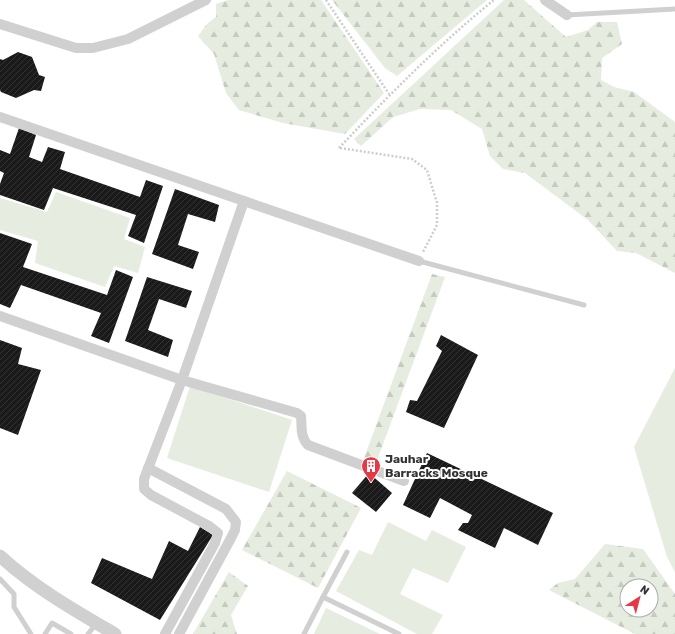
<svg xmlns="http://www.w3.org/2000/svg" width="675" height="634" font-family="Rubik,sans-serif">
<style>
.green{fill:#e6ecdf}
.forest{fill:url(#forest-firs);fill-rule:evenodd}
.building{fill:url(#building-hatch)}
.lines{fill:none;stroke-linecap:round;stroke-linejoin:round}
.path{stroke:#cdcdcd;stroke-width:2.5;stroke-dasharray:2 2;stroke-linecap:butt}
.service{stroke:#d0d0d0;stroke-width:5}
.minor{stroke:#d0d0d0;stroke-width:10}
.tertiary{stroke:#d0d0d0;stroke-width:13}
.labels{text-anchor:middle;stroke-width:4;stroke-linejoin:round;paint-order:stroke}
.poi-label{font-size:12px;font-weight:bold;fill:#333;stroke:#fff;text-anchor:start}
</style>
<defs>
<pattern id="forest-firs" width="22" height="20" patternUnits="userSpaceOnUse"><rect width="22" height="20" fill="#e6ecdf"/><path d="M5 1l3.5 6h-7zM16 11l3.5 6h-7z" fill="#c6cbc0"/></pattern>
<pattern id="building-hatch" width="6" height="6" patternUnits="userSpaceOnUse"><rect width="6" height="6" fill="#1a1a1a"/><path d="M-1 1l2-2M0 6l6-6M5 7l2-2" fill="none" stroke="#333"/></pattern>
</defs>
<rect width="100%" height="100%" fill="#fff"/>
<g class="green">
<path d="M56 192 130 218 124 239 145 247 138 273 114 266 105 287 35 263 38 241 0 230V198L47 212Z"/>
<path d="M675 368V572L667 557 634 447Z"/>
<path d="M190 386 292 420 269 492 167 458Z"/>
<path d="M388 522 426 541 432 530 466 547 448 583 413 568 400 594 443 615 432 634H417L336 591 359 550 372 555Z"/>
<path d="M326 608 380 634H314Z"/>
</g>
<g class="forest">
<path d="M228 0H321L384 93 345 134 283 123 239 110 226 93 214 54 198 36 207 24 216 17V4Z"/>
<path d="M332 0H487L397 76 385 68Z"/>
<path d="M504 0H524L566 37 588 30 597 22H617L622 44 602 58 601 80 614 87 634 92 675 122V273L636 253 617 251 588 220 525 173 503 169 490 156 482 129 451 110 420 109 393 117 361 146 354 139Z"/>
<path d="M432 274 445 277 376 463 364 458Z"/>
<path d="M287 471 361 508 318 588 242 550Z"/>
<path d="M605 544 643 549 675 594V634H635L549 590 558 583 575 579ZM627 586H651V610H627Z"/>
<path d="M229 572 248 586 231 615 237 634H193Z"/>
</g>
<g class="building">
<path d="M18 52 32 57 39 75 45 77 41 91 34 90 16 98 1 92 0 90V59L3 60Z"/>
<path d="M19 128 36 135 29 157 42 162 48 147 65 152 60 169 140 197 146 180 163 186 144 243 128 236 136 215 53 188 44 210 0 195V184L4 173 0 171V150L10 154Z"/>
<path d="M175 189 219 205 215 222 188 214 178 245 199 252 193 269 152 254Z"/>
<path d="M0 233 32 244 23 267 107 295 116 270 133 277 109 343 91 336 101 313 21 285 10 308 0 304Z"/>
<path d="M147 277 192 291 186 308 159 299 148 330 173 340 168 357 125 341Z"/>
<path d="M441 335 478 355 444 428 406 412 410 400 417 401 442 351 436 346Z"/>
<path d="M0 340 22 348 18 364 41 370 18 435 0 428Z"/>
<path d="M427 453 553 513 538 545 504 528 495 548 458 530 463 523H468L472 515 440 498 430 518 403 505Z"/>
<path d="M369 473 392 493 376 512 352 493Z"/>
<path d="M200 527 213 535 160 620 91 583 102 558 152 579 169 541 188 551Z"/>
</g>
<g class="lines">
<g class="path">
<path d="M326 0 389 94"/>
<path d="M339 148C388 96 438 45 494 0"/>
<path d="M340 148 412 159 427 170 437 203V225L423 252"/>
</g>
<g class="service">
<path d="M567 15 675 9"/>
<path d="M419 261 584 305"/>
<path d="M0 579 14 594V607L31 634"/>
<path d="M323 597 347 552"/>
<path d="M45 634 52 623 71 634"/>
<path d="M88 634 96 624"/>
<path d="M304 634 323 597 399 634"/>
</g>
<g class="minor">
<path d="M545 0 567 15"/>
<path d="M0 24 76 48H93L128 39 206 0"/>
<path d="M0 117 244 201 182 380 144 479V489L151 495 209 526 218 533 215 543 165 634"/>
<path d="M244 201 419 261"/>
<path d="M0 316 182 380 297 413 301 416C302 426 300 437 308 445L404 481"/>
<path d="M148 468 226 509 236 522 235 530 231 538 179 634"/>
</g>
<path class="tertiary" d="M0 556C35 588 74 610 115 634"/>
</g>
<defs>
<symbol id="building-pin" viewBox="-11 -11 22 30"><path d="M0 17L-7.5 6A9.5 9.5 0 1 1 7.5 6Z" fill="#e63946" stroke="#fff"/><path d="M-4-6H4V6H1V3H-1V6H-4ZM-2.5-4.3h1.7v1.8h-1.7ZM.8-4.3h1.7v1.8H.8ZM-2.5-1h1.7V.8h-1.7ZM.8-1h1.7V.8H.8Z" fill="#fff"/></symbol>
</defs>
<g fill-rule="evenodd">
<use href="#building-pin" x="360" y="455" width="22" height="30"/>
</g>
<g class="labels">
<g class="poi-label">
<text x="385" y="463">Jauhar<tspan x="385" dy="14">Barracks Mosque</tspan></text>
</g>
</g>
<g transform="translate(639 598) rotate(36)"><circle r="19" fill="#ffffff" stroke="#adadad"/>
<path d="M0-3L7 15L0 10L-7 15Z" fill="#e63946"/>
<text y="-6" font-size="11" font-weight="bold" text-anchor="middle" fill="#333333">N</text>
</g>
</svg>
